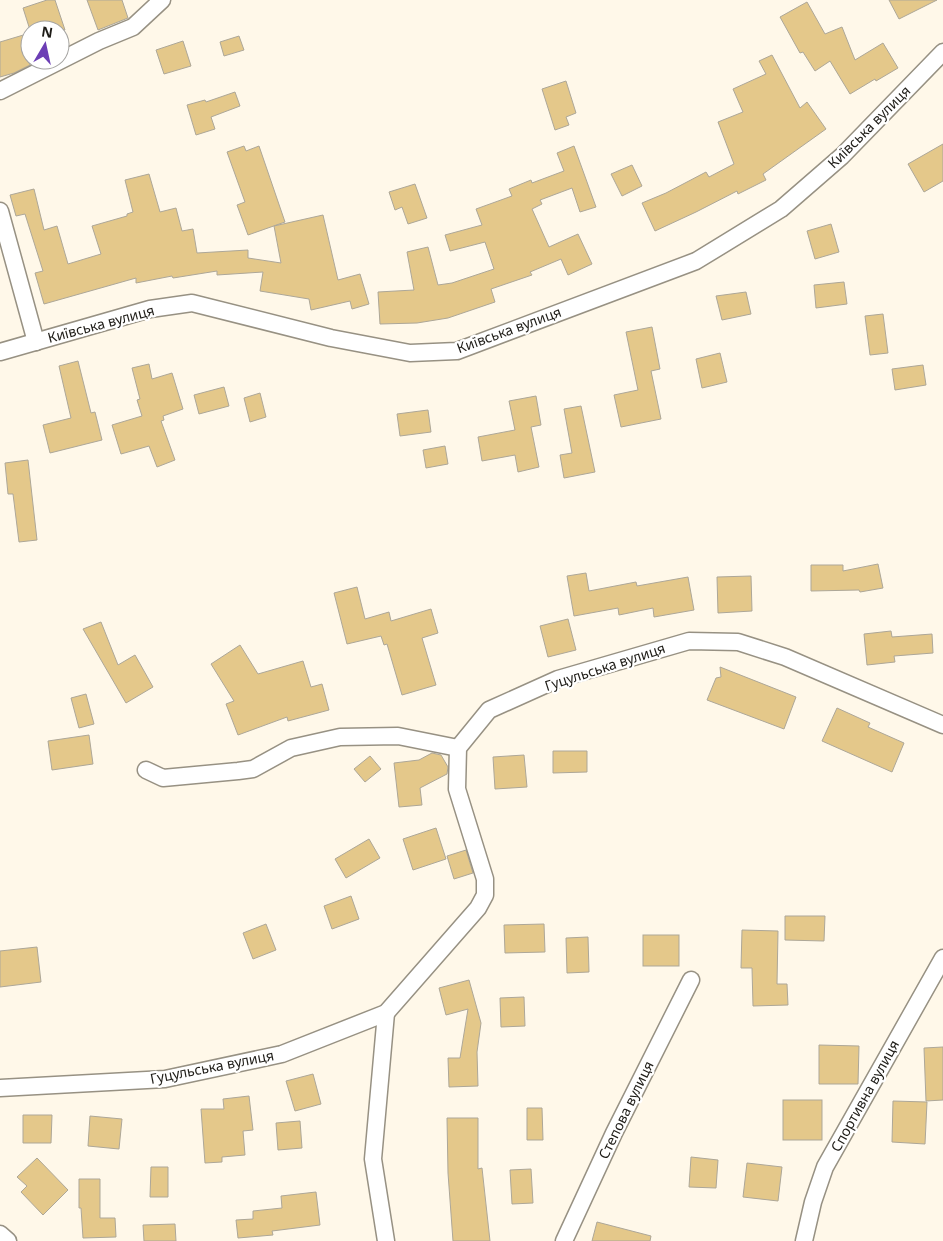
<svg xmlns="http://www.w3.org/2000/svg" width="943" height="1241" font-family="'Noto Sans',sans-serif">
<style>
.building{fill:#e4c88a;stroke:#ada798}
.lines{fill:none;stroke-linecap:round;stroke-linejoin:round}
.minor-casing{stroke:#979183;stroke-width:19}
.minor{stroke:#fff;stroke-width:16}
.labels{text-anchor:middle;stroke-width:4.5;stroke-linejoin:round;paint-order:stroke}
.street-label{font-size:14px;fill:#1e1c17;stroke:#fff}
</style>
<rect width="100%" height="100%" fill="#fff8e9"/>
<g class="building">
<path d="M47 0H55L65 30H30L23 8Z"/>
<path d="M87 0H122L128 18 98 30Z"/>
<path d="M889 0H937L899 19Z"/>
<path d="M807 2 825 34 842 27 855 60 883 43 898 68 876 81 875 79 850 94 830 61 815 71 803 52 800 53 780 17Z"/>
<path d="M30 33V65L14 73 0 77V42Z"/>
<path d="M239 36 244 50 224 56 220 42Z"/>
<path d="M183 41 191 66 164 74 156 50Z"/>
<path d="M772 55 800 108 807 102 826 129 763 174 766 180 738 194 737 191 696 212 655 231 642 203 666 193 706 172 709 177 734 164 718 122 743 112 733 89 766 74 759 61Z"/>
<path d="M566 81 576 113 566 117 569 125 555 130 542 89Z"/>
<path d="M235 92 240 106 211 117 215 129 196 135 187 105 205 100 206 102Z"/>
<path d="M943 144V181L924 192 908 164Z"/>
<path d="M244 146 246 151 259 146 285 222 248 235 237 205 245 202 227 152Z"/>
<path d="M574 146 596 207 580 212 572 188 540 200 542 204 532 209 549 247 578 234 592 264 568 275 561 259 530 272 532 275 491 289 495 302 448 318 417 323 380 324 378 292 414 290 407 252 428 247 438 285 452 283 494 269 485 242 450 251 445 235 482 225 476 209 512 196 509 189 531 180 532 183 564 171 557 153Z"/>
<path d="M632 165 642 186 622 196 611 174Z"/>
<path d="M149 174 160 212 176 208 182 231 193 229 197 253 248 250V258L281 263 274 226 323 215 338 280 360 274 369 304 352 309 350 301 311 310 309 299 260 291 263 272 217 275V271L173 278 172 276 136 283V278L44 304 35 273 43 271 25 214 16 216 10 195 34 189 44 230 57 226 68 264 101 254 92 226 127 216V214L133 212 125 180Z"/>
<path d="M415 184 427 218 408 224 402 207 395 210 389 192Z"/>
<path d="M831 224 839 252 815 259 807 231Z"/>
<path d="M844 282 847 304 816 308 814 285Z"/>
<path d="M746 292 751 314 722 320 716 296Z"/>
<path d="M883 314 888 353 870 355 865 316Z"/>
<path d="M652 327 660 369 651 371 661 419 621 427 614 395 638 390 626 332Z"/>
<path d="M720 353 727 382 702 388 696 359Z"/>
<path d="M78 361 91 413 95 412 102 440 50 453 43 425 71 418 59 366Z"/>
<path d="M149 364 152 379 172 373 183 409 163 416 164 420 161 421 175 460 157 467 149 446 121 454 112 425 142 416 137 400 140 399 132 368Z"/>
<path d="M923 365 926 385 895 390 892 369Z"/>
<path d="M224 387 229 406 199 414 194 395Z"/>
<path d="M260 393 266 417 250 422 244 398Z"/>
<path d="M536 396 541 425 531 427 539 467 518 472 515 455 482 461 478 437 515 430 509 401Z"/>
<path d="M581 406 595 472 564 478 560 455 572 453 564 409Z"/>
<path d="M428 410 431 432 400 436 397 414Z"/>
<path d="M445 446 448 464 426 468 423 450Z"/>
<path d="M28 460 37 540 19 542 13 494H8L5 463Z"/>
<path d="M878 564 883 588 860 592 859 590 811 591V565H843V571Z"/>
<path d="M586 573 589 591 636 582 637 586 688 577 694 610 654 617 653 608 619 615 618 608 574 616 567 576Z"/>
<path d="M751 576 752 611 718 613 717 577Z"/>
<path d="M357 587 365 619 389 612 391 621 431 609 438 633 422 638 436 685 402 695 387 644 384 645 381 636 347 644 334 593Z"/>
<path d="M568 619 576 650 548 657 540 626Z"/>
<path d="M101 622 118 665 135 655 153 687 126 703 83 629Z"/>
<path d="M891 631 892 637 932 634 933 653 894 656 895 662 867 665 864 634Z"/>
<path d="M240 645 258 674 303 661 311 687 322 684 329 710 288 721 287 717 238 735 226 704 234 701 211 664Z"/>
<path d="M720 667 796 697 784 729 707 700 716 678 721 677Z"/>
<path d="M86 694 94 724 79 728 71 698Z"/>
<path d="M837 708 870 723 868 727 904 743 892 772 822 741Z"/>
<path d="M89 735 93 764 52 770 48 741Z"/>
<path d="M553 751H587V772L553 773Z"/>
<path d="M432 753 441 755 448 767 447 774 420 788 422 805 399 807 394 763 419 760Z"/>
<path d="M524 755 527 787 495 789 493 757Z"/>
<path d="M370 756 381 769 365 782 354 769Z"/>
<path d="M436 828 446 859 413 870 403 839Z"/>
<path d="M369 839 380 858 346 878 335 859Z"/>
<path d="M466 850 473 873 454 879 447 856Z"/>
<path d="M351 896 359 919 332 929 324 906Z"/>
<path d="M785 916H825L824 941 785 940Z"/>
<path d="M266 924 276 950 253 959 243 933Z"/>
<path d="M544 924 545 952 505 953 504 925Z"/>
<path d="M742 930 778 931 777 984H787L788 1005 753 1006 752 968H741Z"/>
<rect x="643" y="935" width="36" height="31"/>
<path d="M588 937 589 972 567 973 566 938Z"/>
<path d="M37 947 41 982 0 987V951Z"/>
<path d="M469 980 481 1023 477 1052 478 1086 449 1087 448 1058H460L468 1009 446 1015 439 988Z"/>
<path d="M524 997 525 1026 501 1027 500 998Z"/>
<path d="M819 1045 859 1046 858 1084H819Z"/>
<path d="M943 1047V1100L926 1101 924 1048Z"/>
<path d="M313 1074 321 1104 295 1111 286 1081Z"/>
<path d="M249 1096 253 1130 243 1131 245 1155 222 1157V1162L205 1163 201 1109H224L223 1099Z"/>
<rect x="783" y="1100" width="39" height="40"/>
<path d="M893 1101 927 1102 925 1144 892 1142Z"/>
<path d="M527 1108H542L543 1140H527Z"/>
<path d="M23 1115H52L51 1143H23Z"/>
<path d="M90 1116 122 1119 119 1149 88 1146Z"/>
<path d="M447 1118H478V1169L482 1168 490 1241H453L448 1173Z"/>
<path d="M300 1121 302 1148 278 1150 276 1123Z"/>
<path d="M691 1157 718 1160 716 1188 689 1187Z"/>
<path d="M37 1158 68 1190 43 1215 21 1192 27 1186 17 1177Z"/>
<path d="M747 1163 782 1167 778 1201 743 1197Z"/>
<path d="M151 1167H168V1197H150Z"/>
<path d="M531 1169 533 1203 512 1204 510 1170Z"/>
<path d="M79 1179H100V1218H115L116 1237 83 1238 81 1208H79Z"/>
<path d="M316 1192 320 1225 272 1231 273 1235 238 1238 236 1220 253 1219V1211L282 1208 281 1196Z"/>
<path d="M597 1222 651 1236 650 1241H592Z"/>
<path d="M175 1224 176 1241H144L143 1225Z"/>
</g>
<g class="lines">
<defs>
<g id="minor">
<path d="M0 91 99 41 133 27 162 0"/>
<path d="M0 211 36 342"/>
<path d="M0 352 150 309 192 303 331 338 410 353 457 351 696 261 781 209 842 156 943 52"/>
<path d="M146 770 163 778 238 771 253 769 291 748 340 737 398 736 458 748"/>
<path d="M0 1088 165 1079 282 1054 386 1013 478 908 485 895V879L457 789 458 748 489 710 558 679 689 641 738 642 785 657 943 725"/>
<path d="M0 1234 8 1241"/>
<path d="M386 1241 373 1159 386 1013"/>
<path d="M564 1241 614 1133 691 980"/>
<path d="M804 1241 813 1202 825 1167 943 958"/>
</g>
</defs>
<use href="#minor" class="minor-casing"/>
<use href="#minor" class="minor"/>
</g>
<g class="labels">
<g class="street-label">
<text transform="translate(869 127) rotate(-45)" y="5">Київська вулиця</text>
<text transform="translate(101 324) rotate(-15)" y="5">Київська вулиця</text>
<text transform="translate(509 330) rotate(-20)" y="5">Київська вулиця</text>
<text transform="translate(605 667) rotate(-18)" y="5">Гуцульська вулиця</text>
<text transform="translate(212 1067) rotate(-11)" y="5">Гуцульська вулиця</text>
<text transform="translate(865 1096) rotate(-61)" y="5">Спортивна вулиця</text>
<text transform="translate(626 1110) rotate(-64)" y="5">Степова вулиця</text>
</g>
</g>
<g transform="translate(45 45) rotate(9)"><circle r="24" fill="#ffffff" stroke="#a5a4a2"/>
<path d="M0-4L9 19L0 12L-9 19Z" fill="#6c3eb5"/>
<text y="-8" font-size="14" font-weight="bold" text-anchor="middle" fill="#1e1c17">N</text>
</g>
</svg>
